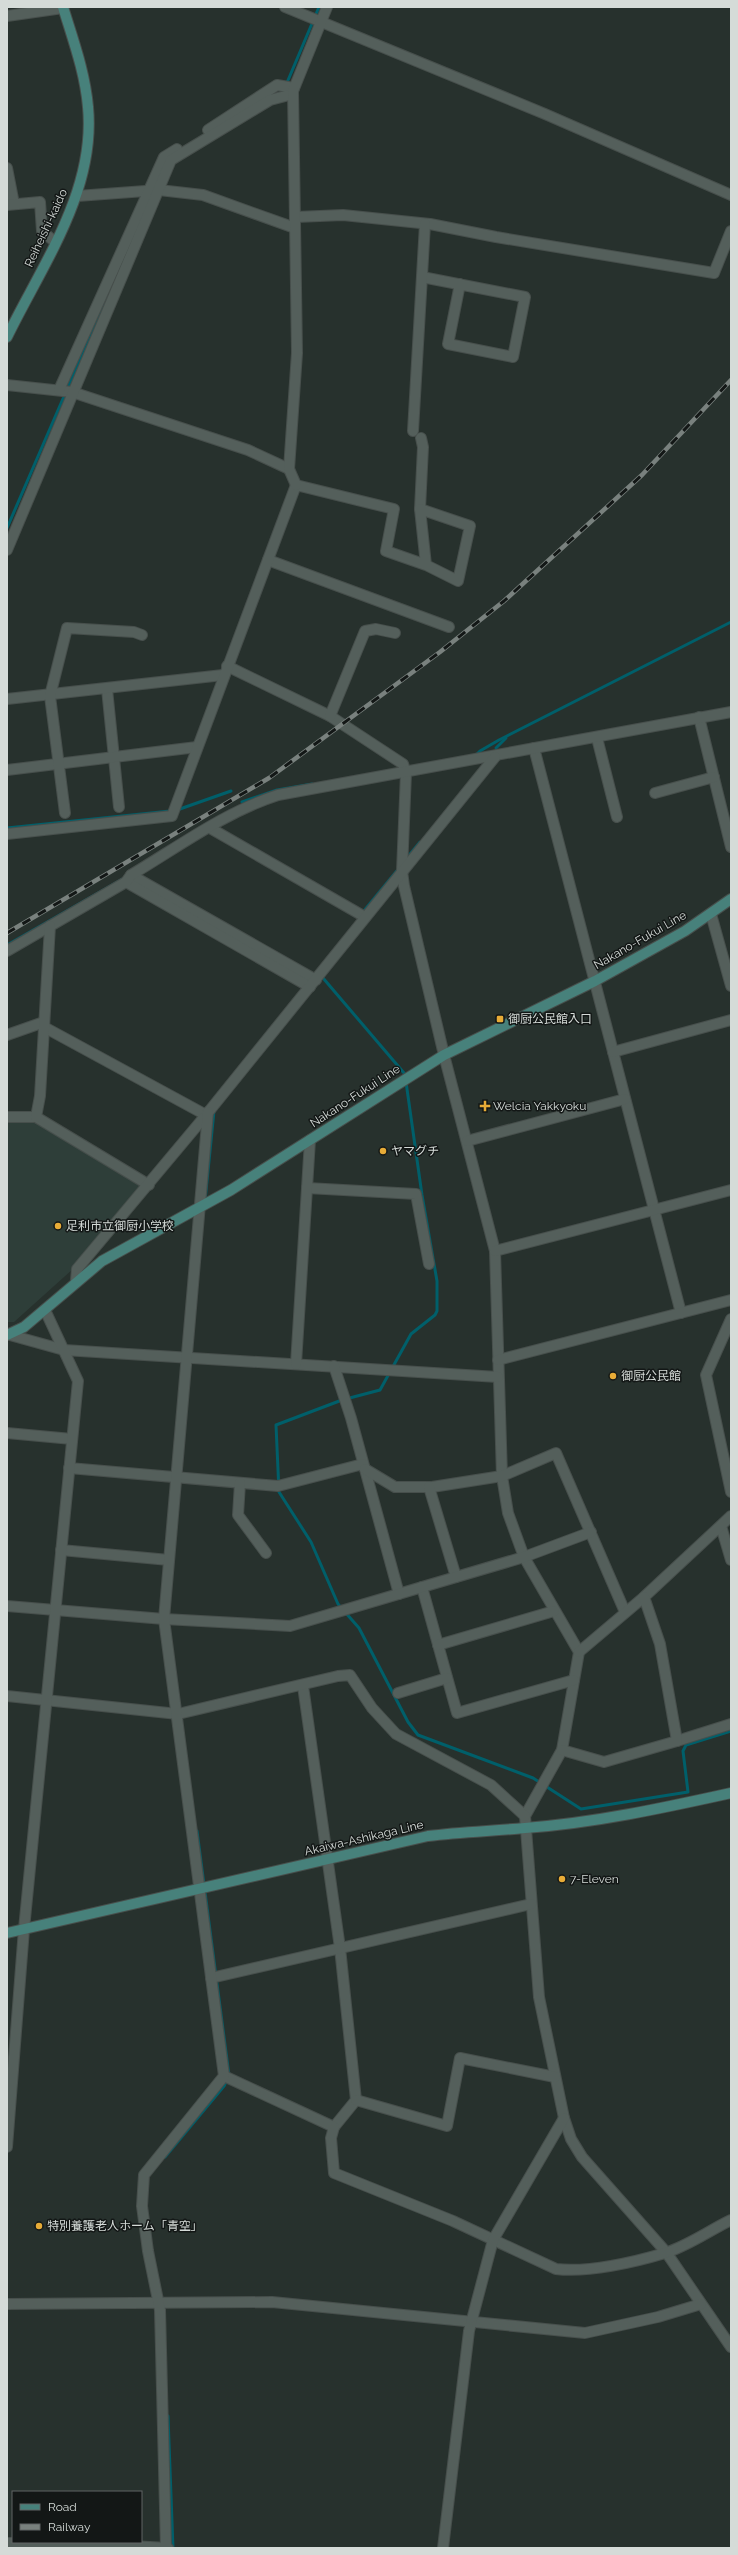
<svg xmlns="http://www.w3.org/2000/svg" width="738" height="2555" font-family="Raleway,'Noto Sans JP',sans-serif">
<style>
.built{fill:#2e3e39}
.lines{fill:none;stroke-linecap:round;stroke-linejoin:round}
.stream{stroke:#005f6a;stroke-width:3}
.minor-casing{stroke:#474f4c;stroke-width:12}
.tertiary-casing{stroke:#474f4c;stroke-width:12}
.secondary-casing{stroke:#474f4c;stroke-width:12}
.minor{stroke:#545f5b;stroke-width:10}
.tertiary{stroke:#545f5b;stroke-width:10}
.secondary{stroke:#47817b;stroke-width:10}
.rail-casing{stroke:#79817e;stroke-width:4.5}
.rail{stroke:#131716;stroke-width:3;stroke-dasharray:9;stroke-linecap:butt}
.poi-dot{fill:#e8ac37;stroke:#131716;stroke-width:1.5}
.labels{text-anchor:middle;stroke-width:3;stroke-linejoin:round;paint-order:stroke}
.street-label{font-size:12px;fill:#d5dbd8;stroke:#131716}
.poi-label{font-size:12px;fill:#d5dbd8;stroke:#131716;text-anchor:start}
</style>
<rect width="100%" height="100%" fill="#27312d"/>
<path class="built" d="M35 1120 143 1185 74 1268 14 1322H7V1121Z"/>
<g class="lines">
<g class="stream">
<path d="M286 85 319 7"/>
<path d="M7 528 117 274"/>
<path d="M496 748 506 738"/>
<path d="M475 756 480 751 499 740 731 622"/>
<path d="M242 802 277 790 312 784"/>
<path d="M177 810 231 791"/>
<path d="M7 828 170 811"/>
<path d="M406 859 420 842"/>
<path d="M363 912 400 867"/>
<path d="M7 945 126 877"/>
<path d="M320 979 323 978 404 1073 405 1077"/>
<path d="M406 1082 422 1195 437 1281V1311L435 1315 411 1334 380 1390 342 1400 276 1425 279 1492 311 1542 338 1604 359 1628 408 1722 418 1735 533 1778 581 1809 688 1792 683 1751 686 1745 731 1731"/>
<path d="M205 1201 214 1111"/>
<path d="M197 1831 229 2075"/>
<path d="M165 2157 224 2086 227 2080"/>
<path d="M168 2416 173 2548"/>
</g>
<defs>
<g id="minor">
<path d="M285 7 545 114 731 195"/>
<path d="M7 16 63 8"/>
<path d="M208 130 277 85 294 88"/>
<path d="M7 168 14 204"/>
<path d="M77 196 159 190 203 195 295 228"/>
<path d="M7 205 40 202 42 231 55 242"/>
<path d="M296 217 343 215 430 224 496 237 714 273 731 231"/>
<path d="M422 277 525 297 513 357 448 344 460 284"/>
<path d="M7 385 72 392 248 450 289 469"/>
<path d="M59 390 164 157 177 149"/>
<path d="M413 431 425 224"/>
<path d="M420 509 423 447 421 438"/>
<path d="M7 550 171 160 270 100 293 94"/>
<path d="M268 560 449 627"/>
<path d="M227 666 330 716 403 764 406 773 402 871 404 886 444 1055 495 1251 502 1476 508 1513 524 1557 579 1652 562 1750 525 1816 539 1997 564 2118 571 2139 582 2157 666 2252 731 2347"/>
<path d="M107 689 119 807"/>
<path d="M7 699 223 675"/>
<path d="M330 716 365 631 376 629 395 633"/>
<path d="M699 717 731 847"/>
<path d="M597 738 617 817"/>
<path d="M534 748 681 1313"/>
<path d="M7 770 197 747"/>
<path d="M655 793 714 777"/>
<path d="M65 813 50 696 67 628 134 632 142 635"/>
<path d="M210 828 365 917"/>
<path d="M7 834 172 816 296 485 394 509 386 551 426 565 458 581 470 526 420 509 426 565"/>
<path d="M131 875 316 980"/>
<path d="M126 882 310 987"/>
<path d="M711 914 731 986"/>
<path d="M7 951 126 882 131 875C178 847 225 812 278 795L731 712"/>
<path d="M44 1027 206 1115"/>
<path d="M7 1035 44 1022"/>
<path d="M613 1052 731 1020"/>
<path d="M7 1117H36L149 1185"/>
<path d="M36 1117 40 1096 50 926"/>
<path d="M467 1141 625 1099"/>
<path d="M307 1188 416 1194 429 1264"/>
<path d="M495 1251 731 1190"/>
<path d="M76 1281 77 1269 206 1115 495 757"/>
<path d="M731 1319 706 1375 731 1492"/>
<path d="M10 1335 64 1350 498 1377"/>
<path d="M498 1360 731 1300"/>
<path d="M296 1364 310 1140"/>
<path d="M334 1366 351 1418 399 1594"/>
<path d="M7 1433 72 1439"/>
<path d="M69 1468 278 1486 363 1464"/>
<path d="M365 1469 395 1487H432L502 1476 556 1453 625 1612"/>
<path d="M240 1483 238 1515 266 1553"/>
<path d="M429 1487 456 1577"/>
<path d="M721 1526 731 1560"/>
<path d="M61 1550 169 1560"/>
<path d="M422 1587 457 1713 574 1680"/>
<path d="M7 1606 164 1619 290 1626 524 1557 591 1532"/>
<path d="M438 1645 554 1611"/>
<path d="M579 1652 644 1597 731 1516"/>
<path d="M303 1686 340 1948 356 2100 334 2127"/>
<path d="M398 1693 447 1678"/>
<path d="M7 1696 178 1714 338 1676 350 1675 372 1708 396 1734 491 1785 525 1816"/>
<path d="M677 1741 731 1724"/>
<path d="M562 1750 604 1762 677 1741 660 1644 644 1597"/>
<path d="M211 1978 531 1904"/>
<path d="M224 2076 334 2127 331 2138 334 2173 453 2221 556 2269C588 2273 635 2262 665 2253 688 2246 710 2230 731 2220"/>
<path d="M356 2100 447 2126 460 2058 555 2077"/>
<path d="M7 2147 24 1929 78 1381 45 1310"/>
<path d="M7 2304 272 2302 585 2333 658 2317 701 2304"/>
<path d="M7 2543 58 2542 168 2548"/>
<path d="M166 2548 160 2310 148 2251 142 2206 144 2175 224 2076 164 1619 208 1112"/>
<path d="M443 2548 469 2331 493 2240 564 2118"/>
</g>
<path id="tertiary" d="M296 485 289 469 297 353 293 91 327 7"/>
<g id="secondary">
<path d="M7 337C42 265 96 191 88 107 85 72 73 40 63 7"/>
<path d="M7 1335 24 1327 102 1261 231 1190 444 1055 595 981 685 931 731 899"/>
<path d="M7 1933 428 1836C460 1832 492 1831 525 1828 594 1823 663 1808 731 1793"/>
</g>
</defs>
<use href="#minor" class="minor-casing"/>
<use href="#tertiary" class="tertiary-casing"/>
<use href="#secondary" class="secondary-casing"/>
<use href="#minor" class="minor"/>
<use href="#tertiary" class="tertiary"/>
<use href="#secondary" class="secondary"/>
<defs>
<path id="rail" d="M7 933 269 778 440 652 504 601 642 475 731 380"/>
</defs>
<use href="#rail" class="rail-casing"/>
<use href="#rail" class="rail"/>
</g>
<g class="poi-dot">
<rect x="496" y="1015" width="8" height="8" rx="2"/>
<path d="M483 1100h4v4h4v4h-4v4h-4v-4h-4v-4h4z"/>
<circle cx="383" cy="1151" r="4"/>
<circle cx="58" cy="1226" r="4"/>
<circle cx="613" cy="1376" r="4"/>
<circle cx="562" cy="1879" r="4"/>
<circle cx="39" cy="2226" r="4"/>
</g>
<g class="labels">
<g class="street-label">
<text transform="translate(46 228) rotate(-65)" y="4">Reiheishi-kaido</text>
<text transform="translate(640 940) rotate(-30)" y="4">Nakano-Fukui Line</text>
<text transform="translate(355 1096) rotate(-33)" y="4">Nakano-Fukui Line</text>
<text transform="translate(364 1838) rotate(-13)" y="4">Akaiwa-Ashikaga Line</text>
</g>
<g class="poi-label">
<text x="508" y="1023">御厨公民館入口</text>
<text x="493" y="1110">Welcia Yakkyoku</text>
<text x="391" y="1155">ヤマグチ</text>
<text x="66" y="1230">足利市立御厨小学校</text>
<text x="621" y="1380">御厨公民館</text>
<text x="570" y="1883">7-Eleven</text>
<text x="47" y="2230">特別養護老人ホーム「青空」</text>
</g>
</g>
<rect width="738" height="2555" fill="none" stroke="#d5dbd8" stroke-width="16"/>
<rect x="12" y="2491" width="130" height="52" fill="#131716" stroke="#616564"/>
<rect x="20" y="2504" width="20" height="6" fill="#47817b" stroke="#616564"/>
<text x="48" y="2511" font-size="12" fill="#d5dbd8">Road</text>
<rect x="20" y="2524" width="20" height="6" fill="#79817e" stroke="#616564"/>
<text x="48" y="2531" font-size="12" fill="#d5dbd8">Railway</text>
</svg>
